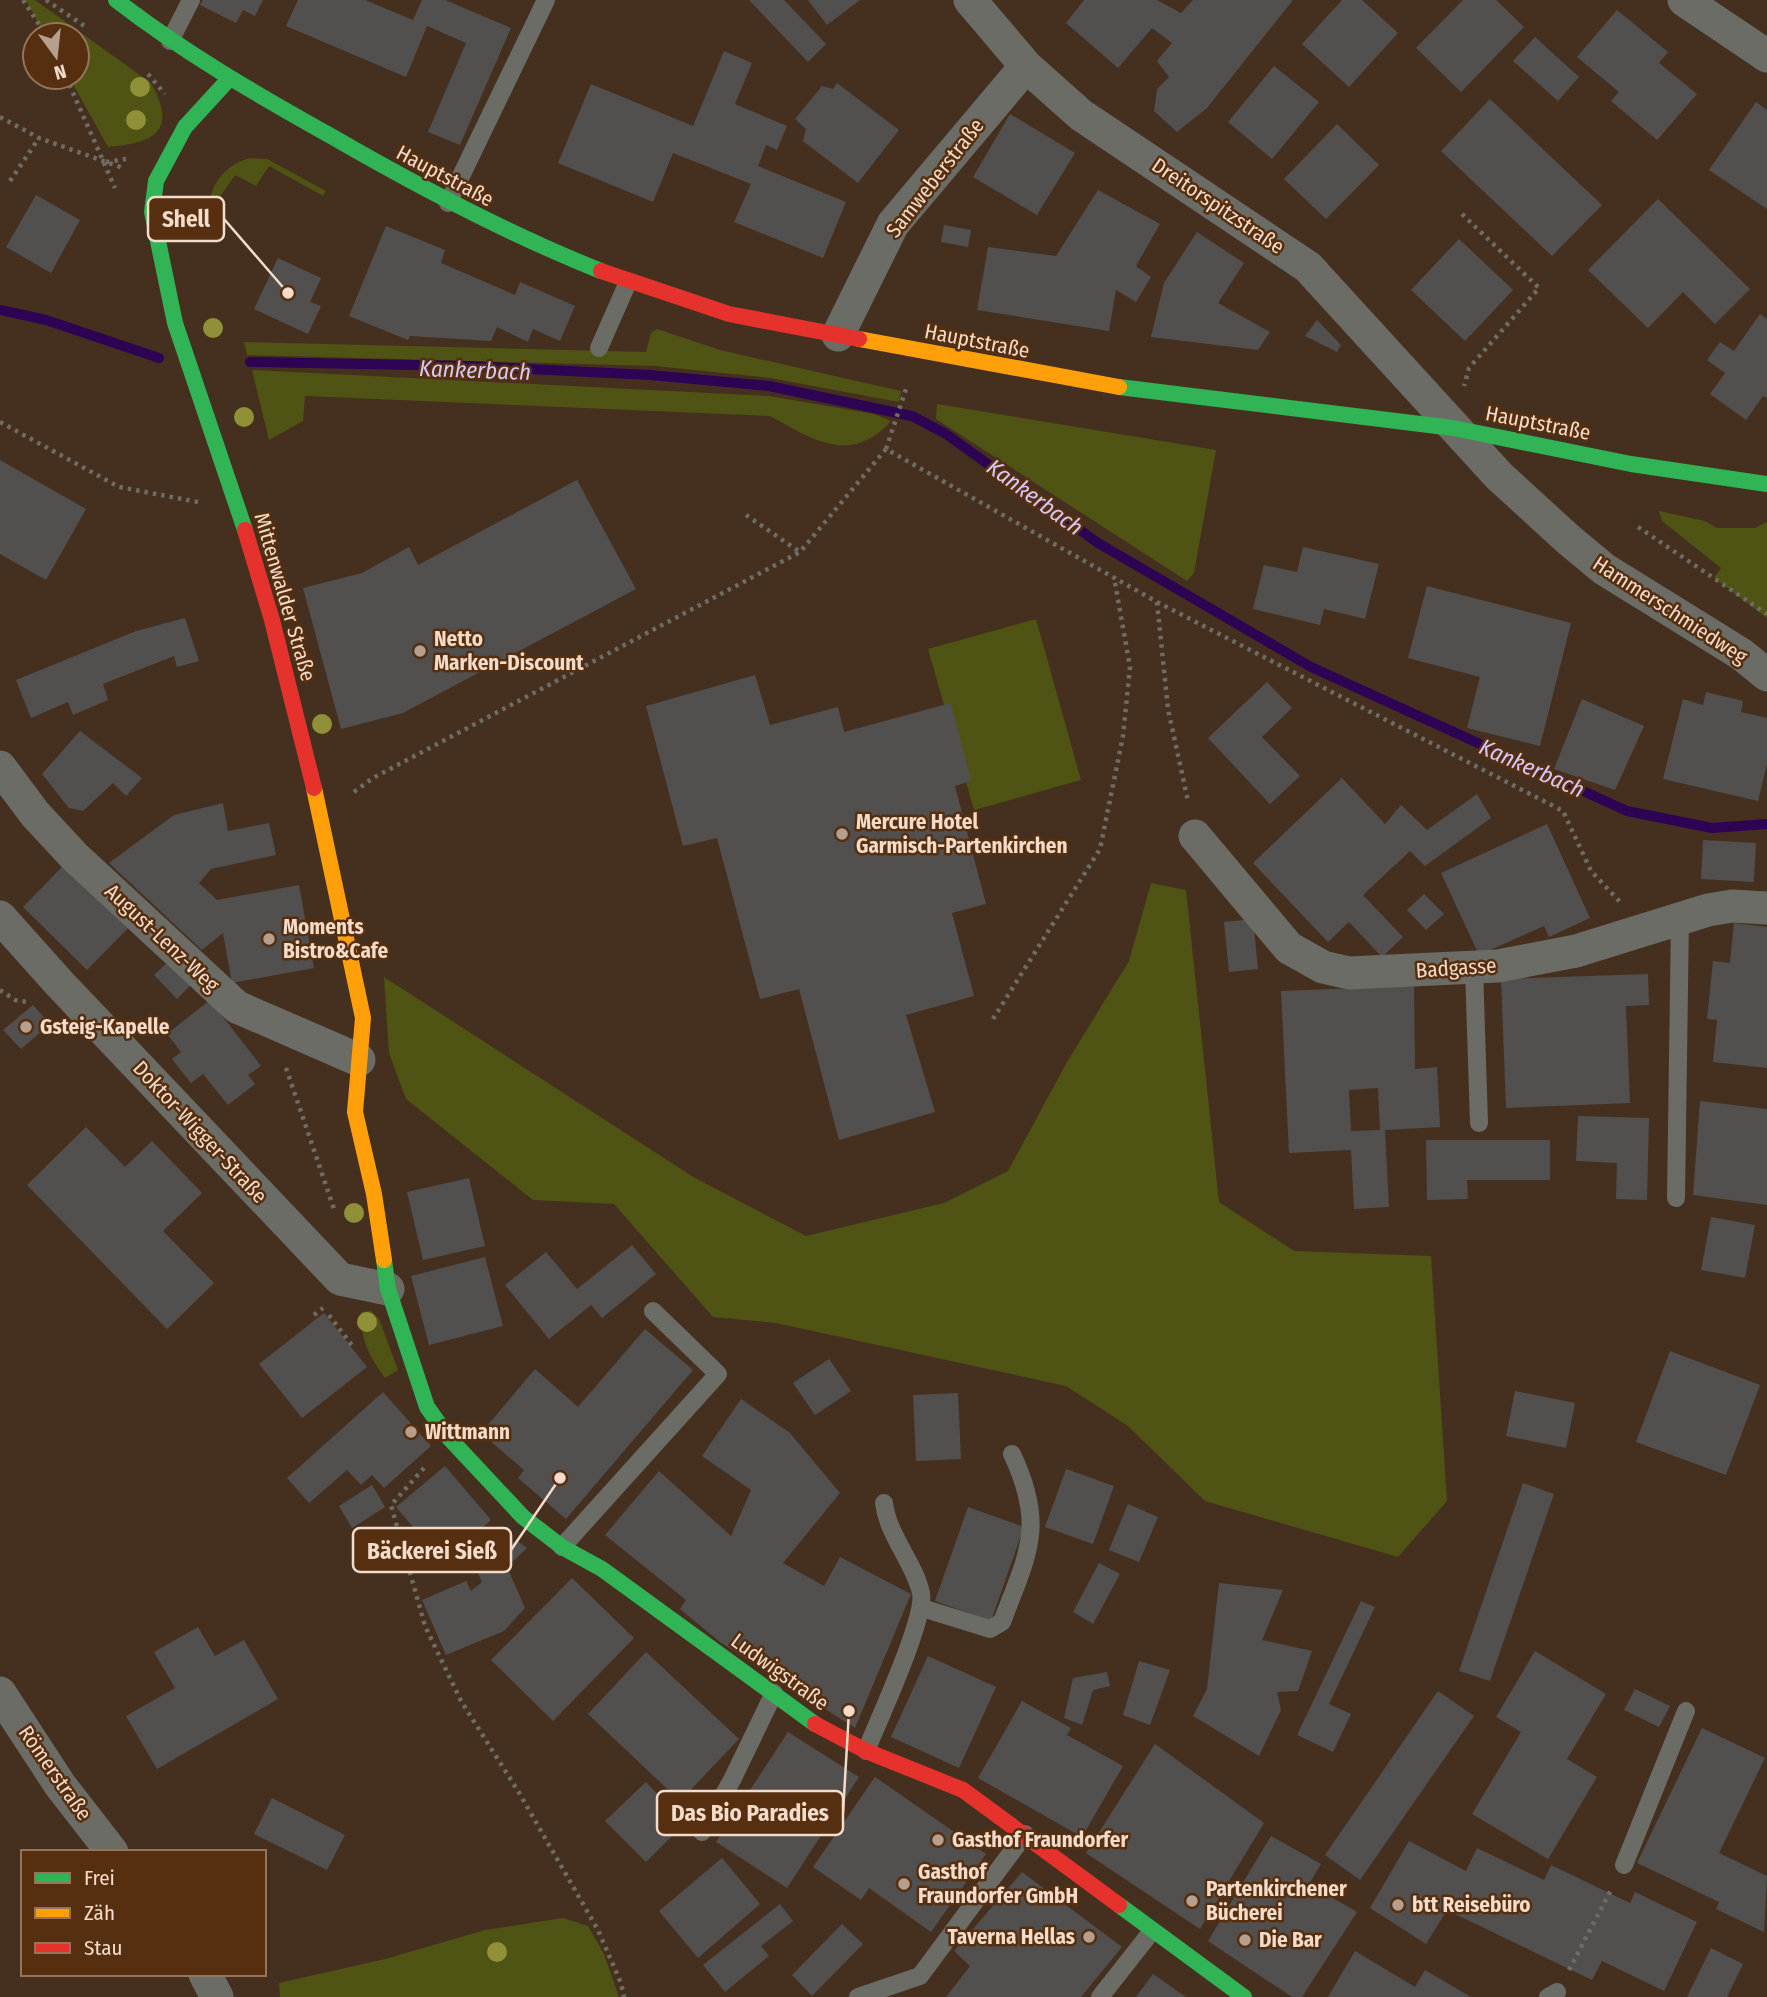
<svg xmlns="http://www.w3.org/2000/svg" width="1767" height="1997" font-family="'Fira Sans Condensed',sans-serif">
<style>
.green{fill:#4f5313}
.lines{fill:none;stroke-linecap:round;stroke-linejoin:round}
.stream{stroke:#2d0454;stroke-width:10}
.building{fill:#51504e;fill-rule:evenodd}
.path{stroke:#6e6c64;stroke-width:4.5;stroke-dasharray:3.5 5;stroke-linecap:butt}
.lane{stroke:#6a6c65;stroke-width:18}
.street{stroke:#6a6c65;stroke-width:33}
.fast{stroke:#30b455;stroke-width:16}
.slow{stroke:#ff9f0a;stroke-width:16}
.jam{stroke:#e5322d;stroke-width:16}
.tree{fill:#8f9038}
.poi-dot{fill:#b79f8e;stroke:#552f0f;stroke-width:2.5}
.labels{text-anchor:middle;stroke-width:5;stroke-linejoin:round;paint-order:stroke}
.street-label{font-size:21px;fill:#f4dbca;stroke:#552f0f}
.poi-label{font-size:21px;font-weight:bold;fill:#f4dbca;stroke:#552f0f;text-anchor:start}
.water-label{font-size:23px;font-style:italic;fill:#d6c9f9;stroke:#552f0f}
.leader{fill:none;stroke:#f4dbca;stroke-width:2.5}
.callout-dot{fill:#f4dbca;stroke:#552f0f;stroke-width:2.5}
.callout{fill:#552f0f;stroke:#f4dbca;stroke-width:2.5}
.callout-label{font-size:23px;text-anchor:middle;font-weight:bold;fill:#f4dbca}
</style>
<rect width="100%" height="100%" fill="#45301f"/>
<g class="green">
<path d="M26 0H35L151 83C179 133 152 143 108 147L69 77H77V35H45Z"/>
<path d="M250 158 267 159 326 191 323 196 269 166 256 186 235 175 215 204 218 225 204 228C208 195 215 168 250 158Z"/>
<path d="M657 329 720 350 901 391 899 402 770 378 655 366 247 355 244 342 646 352 651 333Z"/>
<path d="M252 370 769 396 874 414 891 421C851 466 812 439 770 416L305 396 303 421 269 440Z"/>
<path d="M937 404 1216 450 1194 573 1187 581 936 419Z"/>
<path d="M1659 511 1705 521 1717 528H1755L1767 522V618L1714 578 1721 568 1662 521Z"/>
<path d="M1036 619 1081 780 974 810 928 649Z"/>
<path d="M1151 883 1186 890 1219 1202 1294 1251 1431 1256 1447 1501 1398 1557 1205 1501 1128 1426 1066 1386 776 1323 713 1317 614 1204 533 1200 406 1099 389 1053 384 977 695 1178 806 1236 944 1203 1008 1171 1067 1062 1129 961Z"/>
<path d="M371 1311 379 1319 398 1370 385 1378C369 1356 360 1339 361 1312Z"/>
<path d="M563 1918 588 1926 604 1954 619 1997H280L279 1983 385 1959 485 1930Z"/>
</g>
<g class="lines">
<g class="stream">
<path d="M0 310 46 320 159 358"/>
<path d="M250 362 468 366 650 375 769 386 912 416 946 434 1098 543 1311 667 1627 811 1712 828 1767 824"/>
</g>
</g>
<g class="building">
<path d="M203 0H263L255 16 243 10 236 23 200 5Z"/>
<path d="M298 0H365L413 20 422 0H445L511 28 460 145 428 132 466 43 427 26 406 77 286 26Z"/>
<path d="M749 0H784L826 44 808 62Z"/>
<path d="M808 0H860L827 25Z"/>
<path d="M1084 0H1157L1181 13 1193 0H1293L1207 108 1177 132 1154 111 1157 89 1169 77 1157 61 1172 43 1152 28 1118 68 1066 23Z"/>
<path d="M1342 0H1362L1398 33 1349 87 1302 44Z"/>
<path d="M1463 0H1496L1524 27 1461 92 1416 48Z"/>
<path d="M1617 10 1668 52 1659 63 1697 94 1657 140 1611 101 1619 92 1577 57Z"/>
<path d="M1535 37 1579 77 1558 101 1513 61Z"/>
<path d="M724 51 752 63 735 104 787 126 777 150 766 145 758 166 846 202 823 258 734 222 751 184 673 153 653 202 558 163 591 84 693 126Z"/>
<path d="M1274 66 1319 102 1272 159 1228 122Z"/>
<path d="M837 83 899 130 858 183 803 141 806 129 795 119 822 86 833 89Z"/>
<path d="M1490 99 1602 205 1552 256 1441 151Z"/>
<path d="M1756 102 1767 110V209L1709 170Z"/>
<path d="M1010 114 1075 153 1037 215 973 177Z"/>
<path d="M1337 124 1379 165 1326 219 1284 179Z"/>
<path d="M1098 190 1160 224 1136 266 1151 277 1136 302 1116 290 1109 331 977 310 988 247 1056 256Z"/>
<path d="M36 195 80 220 51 273 6 247Z"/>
<path d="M1658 199 1750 289 1715 324 1683 292 1648 328 1588 270Z"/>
<path d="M944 225 971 230 968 247 941 242Z"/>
<path d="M386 226 445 250 441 263 515 295 520 282 575 306 560 341 533 329 528 342 497 327 491 341 410 336 408 340 349 316Z"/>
<path d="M1197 232 1244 263 1218 303 1270 332 1258 350 1151 337 1164 283Z"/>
<path d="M1459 239 1513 290 1465 341 1411 290Z"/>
<path d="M278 258 321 278 310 302 321 306 308 334 254 309Z"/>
<path d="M1760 314 1767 319V398L1763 396 1746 420 1710 394 1725 373 1707 360 1720 342 1734 351Z"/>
<path d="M1317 320 1341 345 1337 352 1305 336Z"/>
<path d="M0 460 86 509 46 580 0 554Z"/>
<path d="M577 480 636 589 403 713 341 729 303 588 362 573 409 547 418 565Z"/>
<path d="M1303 547 1379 564 1365 619 1324 609 1320 625 1253 609 1264 565 1297 572Z"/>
<path d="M1427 586 1571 623 1540 746 1467 728 1480 677 1408 658Z"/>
<path d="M185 618 199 661 177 667 174 656 103 684 108 700 73 715 68 702 31 718 16 680 136 631Z"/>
<path d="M755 675 770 725 838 707 844 732 951 703 971 781 955 786 986 904 952 913 974 996 906 1015 935 1112 839 1140 799 989 760 999 717 838 683 846 646 706Z"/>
<path d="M1267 682 1292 708 1262 737 1300 776 1270 804 1208 738Z"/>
<path d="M1706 692 1743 701 1741 712 1767 718V764L1758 801 1663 779 1683 699 1703 705Z"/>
<path d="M1582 699 1644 726 1615 790 1554 769Z"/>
<path d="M80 731 142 778 126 796 113 783 83 811 69 808 42 774Z"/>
<path d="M1342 778 1385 824 1401 805 1427 830 1477 794 1491 818 1425 866 1410 851 1363 895 1403 937 1382 957 1349 922 1328 942 1253 863Z"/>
<path d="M223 803 228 831 269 823 276 855 211 869 199 883 217 900 299 885 314 968 232 983 223 933 202 950 109 863 174 815Z"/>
<path d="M1547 824 1590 918 1549 937 1544 926 1479 955 1441 873Z"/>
<path d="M1703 840 1756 843 1754 882 1701 879Z"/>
<path d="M66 863 130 926 87 970 23 907Z"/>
<path d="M1424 894 1444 914 1426 930 1407 910Z"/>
<path d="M1253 919 1258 969 1229 972 1224 922Z"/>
<path d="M1734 923 1767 927V1068L1713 1062 1717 1020 1707 1019 1713 961 1730 963Z"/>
<path d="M169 961 192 984 177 999 154 975Z"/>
<path d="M1648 974 1649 1005 1626 1006 1630 1103 1506 1108 1501 979Z"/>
<path d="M1414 986 1415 1069 1437 1067 1440 1127 1385 1130 1389 1207 1354 1209 1351 1150 1289 1153 1281 991ZM1378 1088 1380 1130 1351 1131 1349 1090Z"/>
<path d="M210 1000 261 1066 248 1075 255 1084 228 1105 203 1074 191 1083 172 1059 181 1052 167 1034Z"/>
<path d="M33 1005 50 1024 21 1049 3 1030Z"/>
<path d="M1700 1101 1767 1109V1205L1693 1195Z"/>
<path d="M1578 1116 1649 1118 1647 1200 1616 1199 1617 1163 1576 1161Z"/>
<path d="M86 1127 125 1167 152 1141 202 1193 163 1231 214 1283 167 1329 27 1185Z"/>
<path d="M1426 1140H1550V1180H1467L1468 1199 1427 1200Z"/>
<path d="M469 1178 485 1246 423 1260 407 1192Z"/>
<path d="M1711 1217 1755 1225 1745 1278 1701 1270Z"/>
<path d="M632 1245 656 1274 602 1318 591 1305 549 1339 505 1285 546 1252 577 1289Z"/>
<path d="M485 1257 503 1326 429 1345 411 1276Z"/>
<path d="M324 1313 367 1367 302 1418 259 1364Z"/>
<path d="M645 1329 693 1370 566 1519 518 1478 524 1470 481 1433 535 1369 578 1407Z"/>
<path d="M1670 1351 1760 1385 1726 1475 1636 1442Z"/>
<path d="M829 1359 851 1391 815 1415 793 1383Z"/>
<path d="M1515 1391 1575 1403 1566 1448 1506 1436Z"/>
<path d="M383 1392 431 1446 384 1488 372 1475 361 1485 347 1470 309 1503 287 1478Z"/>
<path d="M958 1393 961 1459 916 1461 913 1395Z"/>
<path d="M741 1399 790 1433 840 1493 783 1563 824 1586 840 1557 911 1594 855 1728 720 1642 680 1609 686 1600 605 1535 659 1471 731 1536 751 1490 702 1456Z"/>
<path d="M445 1466 491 1520 443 1562 396 1507Z"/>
<path d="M1066 1469 1114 1486 1093 1544 1045 1527Z"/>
<path d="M1523 1483 1554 1494 1490 1681 1459 1671Z"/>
<path d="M372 1485 385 1507 352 1528 339 1506Z"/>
<path d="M1128 1504 1158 1517 1139 1562 1109 1550Z"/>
<path d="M968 1507 1024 1527 991 1621 935 1601Z"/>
<path d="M516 1540 527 1548 507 1567 525 1608 504 1631 446 1655 422 1600 466 1581 471 1591 482 1582 473 1562 495 1545 500 1556Z"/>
<path d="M1099 1563 1120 1574 1093 1624 1073 1612Z"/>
<path d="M572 1578 634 1638 553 1721 491 1660Z"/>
<path d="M1219 1583 1283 1590 1262 1640 1312 1651 1298 1691 1277 1692 1281 1710 1259 1756 1193 1716 1207 1689Z"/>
<path d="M1361 1601 1375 1607 1329 1704 1351 1714 1333 1752 1297 1735Z"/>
<path d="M198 1627 215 1656 244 1640 278 1699 157 1769 126 1716 175 1688 154 1652Z"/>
<path d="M1535 1651 1606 1694 1567 1759 1597 1777 1548 1859 1472 1814 1521 1732 1496 1717Z"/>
<path d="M646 1652 739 1739 680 1801 588 1714Z"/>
<path d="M928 1656 996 1687 959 1768 891 1737Z"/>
<path d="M1139 1661 1170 1670 1150 1725 1123 1715Z"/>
<path d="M1107 1672 1110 1686 1093 1690 1082 1725 1064 1718 1073 1678Z"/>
<path d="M1635 1689 1670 1706 1659 1727 1624 1710Z"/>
<path d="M1438 1691 1474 1716 1360 1880 1325 1855Z"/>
<path d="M1022 1701 1071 1728 1067 1735 1123 1766 1082 1837 978 1778Z"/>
<path d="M1702 1728 1765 1758 1719 1853 1767 1876 1764 1932 1716 1909 1719 1902 1637 1863Z"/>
<path d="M788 1732 859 1777 787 1888 716 1842Z"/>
<path d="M1155 1744 1264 1823 1200 1929 1086 1853Z"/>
<path d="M875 1777 986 1854 931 1932 869 1888 861 1900 813 1867Z"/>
<path d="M646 1782 685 1823 646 1862 605 1821Z"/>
<path d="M272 1798 345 1835 327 1870 254 1834Z"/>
<path d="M1271 1836 1321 1864 1309 1884 1357 1912 1302 1997H1292L1208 1941Z"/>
<path d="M1409 1841 1466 1871 1477 1848 1544 1880 1551 1865 1630 1903 1635 1892 1697 1922 1664 1991 1602 1961 1592 1980 1447 1910 1426 1944 1370 1908Z"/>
<path d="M722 1858 760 1904 698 1958 659 1911Z"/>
<path d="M1022 1872 1122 1947 1081 1997H946L970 1966 954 1951Z"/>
<path d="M780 1904 793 1921 761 1946 769 1956 725 1992 703 1965Z"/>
<path d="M842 1924 863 1944 812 1996 792 1975Z"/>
<path d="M1711 1948 1743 1964 1727 1997H1687Z"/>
<path d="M1355 1951 1415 1987 1425 1970 1471 1997H1328Z"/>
<path d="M1153 1974 1186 1997H1136Z"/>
</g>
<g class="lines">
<g class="path">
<path d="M23 0 46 35"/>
<path d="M46 0 86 27"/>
<path d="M148 74 165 94"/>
<path d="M66 77 115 188"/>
<path d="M0 117 39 138 123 168"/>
<path d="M106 162 126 159"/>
<path d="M10 181 39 138"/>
<path d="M1462 214 1539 288 1469 368 1464 386"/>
<path d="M196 238 225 232"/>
<path d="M0 422 119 487 198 502"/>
<path d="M886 449 907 386"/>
<path d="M746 515 800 552"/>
<path d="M1638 527 1767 614"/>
<path d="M1157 602 1168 709 1188 801"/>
<path d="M354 792 373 778 800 552 886 449 1157 602 1563 811 1591 871 1620 902"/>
<path d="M0 990 15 1000 27 1002"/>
<path d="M993 1019 1100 849 1123 736 1130 667 1114 577"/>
<path d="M286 1068 335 1212"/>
<path d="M314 1315 323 1308"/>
<path d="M329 1315 354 1348"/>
<path d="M424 1468 391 1505 425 1626 461 1701 518 1791 598 1930 621 1983 624 1997"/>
<path d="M1569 1970 1612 1888"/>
</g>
<g class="lane">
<path d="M170 41 191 0"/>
<path d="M448 203 546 0"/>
<path d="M599 348 628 282"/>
<path d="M1474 968 1479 1123"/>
<path d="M1676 1198 1680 918"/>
<path d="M562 1547 718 1374 653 1311"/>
<path d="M922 1608 990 1629 1002 1622C1028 1553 1046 1526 1012 1454"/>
<path d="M866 1751C878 1721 926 1618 921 1593 914 1562 888 1536 884 1503"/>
<path d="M702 1832 732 1780 774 1693"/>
<path d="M1624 1865 1686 1711"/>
<path d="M858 1997 920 1976 1025 1834"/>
<path d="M1100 1997 1152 1931"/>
<path d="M1548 1997 1557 1992"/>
</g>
<g class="street">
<path d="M970 0 1026 66 1081 115 1308 267 1499 476 1569 540 1604 569 1741 654 1767 675"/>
<path d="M1684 0 1767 56"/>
<path d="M838 335 893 224 1026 66"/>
<path d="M0 767 35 814 74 856 237 1007 359 1060"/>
<path d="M1195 836 1289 948 1323 967 1349 973 1498 966 1576 951 1708 910 1732 906 1767 908"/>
<path d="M0 917 60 984 340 1279 388 1289"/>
<path d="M0 1693 60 1785 112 1852"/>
<path d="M205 1974 217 1997"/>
</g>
<g class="fast">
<path d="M116 0C183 52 256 94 331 136 419 187 506 233 601 271"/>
<path d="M229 79 185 127 156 181 152 212 175 323 245 530"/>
<path d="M1119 387 1453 428 1631 464 1767 484"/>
<path d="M384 1260 388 1289 427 1407 450 1439 523 1517 562 1547 602 1569 815 1724"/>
<path d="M1119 1905 1244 1997"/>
</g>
<g class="slow">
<path d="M859 339 1119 387"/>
<path d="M314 788 363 1018 355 1112 374 1194 384 1260"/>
</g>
<g class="jam">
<path d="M601 271 729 314 859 339"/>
<path d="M245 530 272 620 314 788"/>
<path d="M815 1724 866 1751 963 1790 1119 1905"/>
</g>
</g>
<g class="tree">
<circle cx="140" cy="87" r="10"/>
<circle cx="136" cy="120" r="10"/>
<circle cx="213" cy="328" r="10"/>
<circle cx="244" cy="417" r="10"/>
<circle cx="322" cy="724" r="10"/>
<circle cx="354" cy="1213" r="10"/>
<circle cx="367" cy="1322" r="10"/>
<circle cx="497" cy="1952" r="10"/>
</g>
<g class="poi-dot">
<circle cx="420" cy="651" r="7"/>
<circle cx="842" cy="834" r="7"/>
<circle cx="269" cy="939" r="7"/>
<circle cx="26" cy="1027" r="7"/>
<circle cx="411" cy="1432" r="7"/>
<circle cx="938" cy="1840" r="7"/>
<circle cx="904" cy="1884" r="7"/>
<circle cx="1192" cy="1901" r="7"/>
<circle cx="1398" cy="1905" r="7"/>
<circle cx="1089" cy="1937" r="7"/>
<circle cx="1245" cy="1940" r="7"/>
</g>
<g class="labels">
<g class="street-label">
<text transform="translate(445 176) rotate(28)" y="7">Hauptstraße</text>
<text transform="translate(935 178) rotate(-52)" y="7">Samweberstraße</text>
<text transform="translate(1218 206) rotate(34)" y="7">Dreitorspitzstraße</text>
<text transform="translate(977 341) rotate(11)" y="7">Hauptstraße</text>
<text transform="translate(1538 423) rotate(11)" y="7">Hauptstraße</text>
<text transform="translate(285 597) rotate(74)" y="7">Mittenwalder Straße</text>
<text transform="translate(1670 610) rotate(33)" y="7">Hammerschmiedweg</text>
<text transform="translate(162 938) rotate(43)" y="7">August-Lenz-Weg</text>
<text transform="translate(1456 968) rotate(-4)" y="7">Badgasse</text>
<text transform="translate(200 1132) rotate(47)" y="7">Doktor-Wigger-Straße</text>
<text transform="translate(780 1672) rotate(36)" y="7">Ludwigstraße</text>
<text transform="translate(55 1773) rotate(55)" y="7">Römerstraße</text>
</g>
<g class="poi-label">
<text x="434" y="646">Netto<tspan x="434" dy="24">Marken-Discount</tspan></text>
<text x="856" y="829">Mercure Hotel<tspan x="856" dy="24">Garmisch-Partenkirchen</tspan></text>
<text x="283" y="934">Moments<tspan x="283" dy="24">Bistro&amp;Cafe</tspan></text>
<text x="40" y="1034">Gsteig-Kapelle</text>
<text x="425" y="1439">Wittmann</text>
<text x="952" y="1847">Gasthof Fraundorfer</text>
<text x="918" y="1879">Gasthof<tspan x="918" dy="24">Fraundorfer GmbH</tspan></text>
<text x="1206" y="1896">Partenkirchener<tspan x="1206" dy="24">Bücherei</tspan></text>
<text x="1412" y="1912">btt Reisebüro</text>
<text x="1075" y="1944" text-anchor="end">Taverna Hellas</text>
<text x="1259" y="1947">Die Bar</text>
</g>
<g class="water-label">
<text transform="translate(475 370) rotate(2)" y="8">Kankerbach</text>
<text transform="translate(1035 497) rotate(36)" y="8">Kankerbach</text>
<text transform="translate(1532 768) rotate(24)" y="8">Kankerbach</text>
</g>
</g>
<path class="leader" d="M288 293L224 219M560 1478L511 1550M849 1711L843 1813"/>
<g class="callout-dot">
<circle cx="288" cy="293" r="7"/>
<circle cx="560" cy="1478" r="7"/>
<circle cx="849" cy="1711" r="7"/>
</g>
<g class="callout">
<rect x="148" y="197" width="76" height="44" rx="7"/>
<rect x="353" y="1528" width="158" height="44" rx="7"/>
<rect x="657" y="1791" width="186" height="44" rx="7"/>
</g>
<g class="callout-label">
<text x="186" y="227">Shell</text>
<text x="432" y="1559">Bäckerei Sieß</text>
<text x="750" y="1821">Das Bio Paradies</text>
</g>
<rect x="21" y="1850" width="245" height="126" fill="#552f0f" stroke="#95745a" stroke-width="2"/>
<rect x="35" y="1873" width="35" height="10" fill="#30b455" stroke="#95745a" stroke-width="2"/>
<text x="84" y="1885" font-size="21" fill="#f4dbca">Frei</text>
<rect x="35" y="1908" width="35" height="10" fill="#ff9f0a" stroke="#95745a" stroke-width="2"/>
<text x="84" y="1920" font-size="21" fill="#f4dbca">Zäh</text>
<rect x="35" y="1943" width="35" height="10" fill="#e5322d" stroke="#95745a" stroke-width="2"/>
<text x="84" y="1955" font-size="21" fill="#f4dbca">Stau</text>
<g transform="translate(56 56) rotate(165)"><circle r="33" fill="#552f0f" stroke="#95745a" stroke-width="2"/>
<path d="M0-5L12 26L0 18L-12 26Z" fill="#b79f8e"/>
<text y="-10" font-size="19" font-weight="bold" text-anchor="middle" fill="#f4dbca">N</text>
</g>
</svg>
